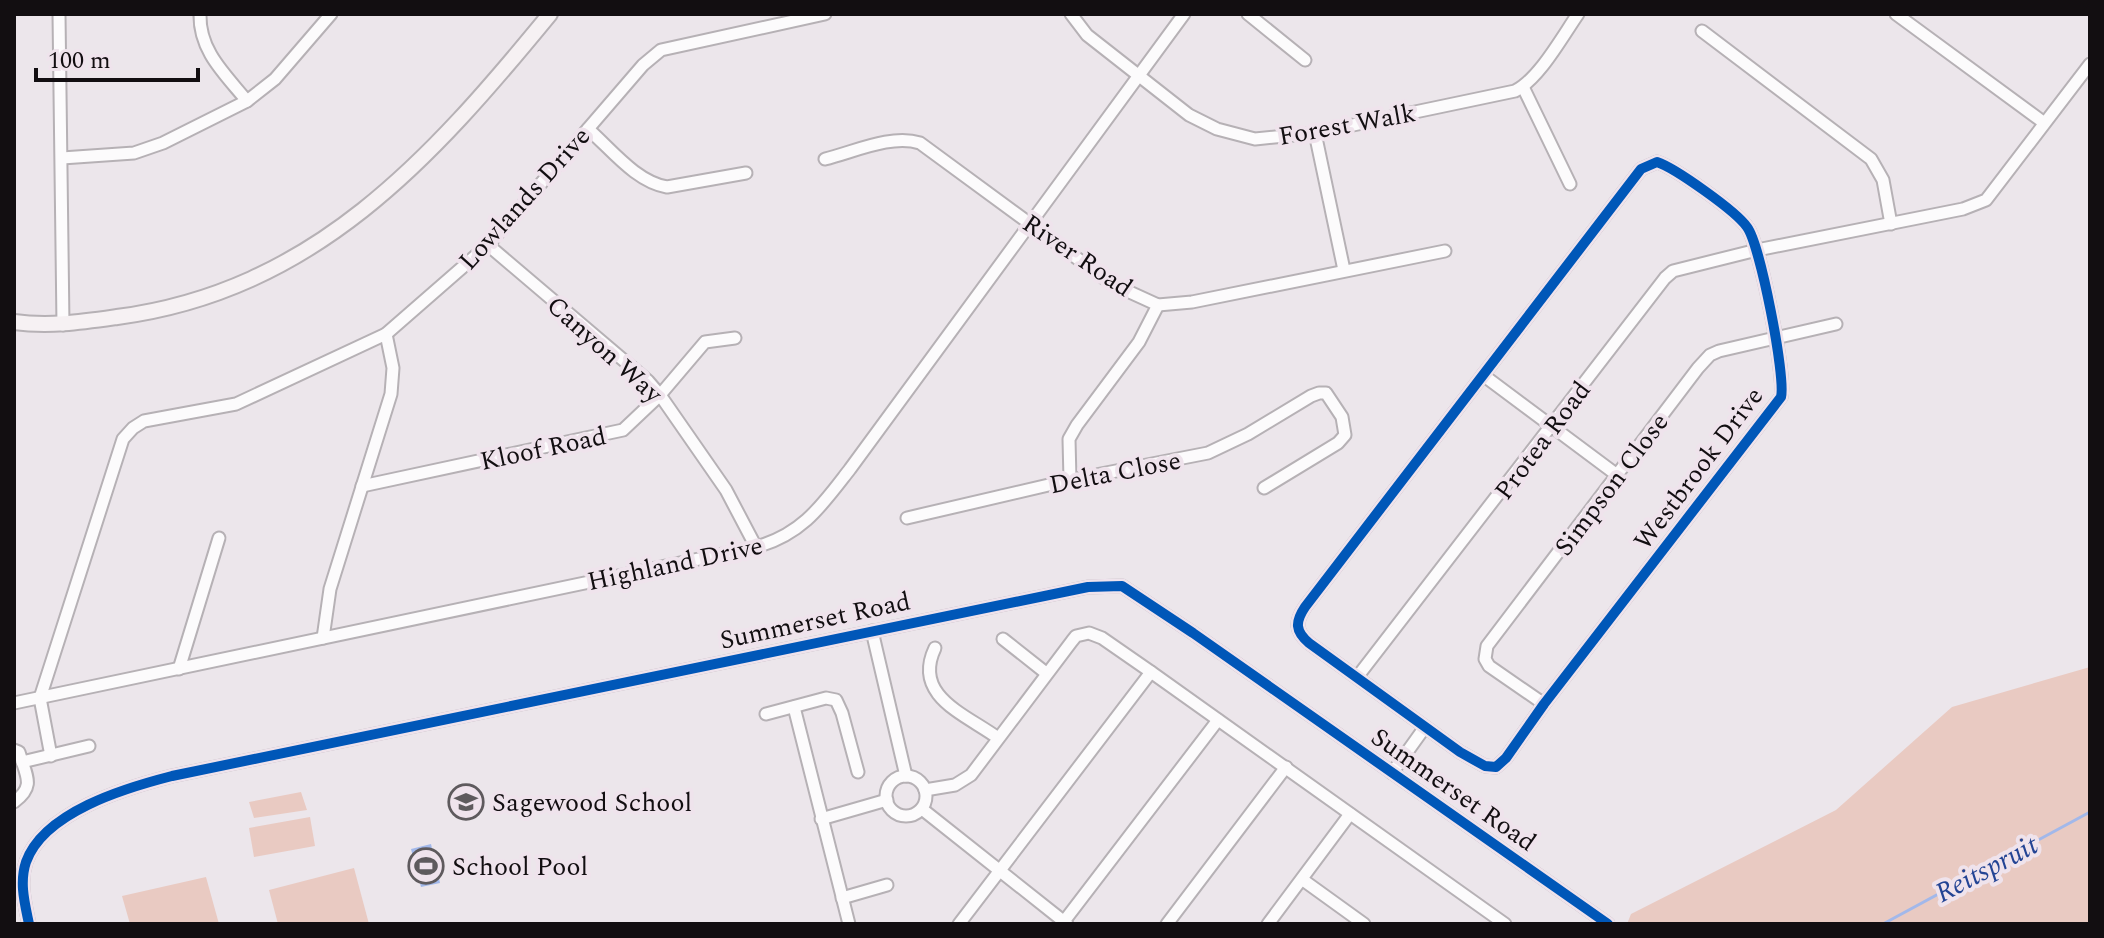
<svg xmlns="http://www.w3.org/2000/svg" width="2104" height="938" font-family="Spectral,serif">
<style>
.green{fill:#e9cac2}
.water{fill:#a2b8ea}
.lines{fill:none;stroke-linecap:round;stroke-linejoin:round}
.stream{stroke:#a2b8ea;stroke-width:3}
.street-casing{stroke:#b6b1b5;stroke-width:15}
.secondary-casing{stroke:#b6b1b5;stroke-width:18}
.street{stroke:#fcfbfc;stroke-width:11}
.secondary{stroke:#f6f1f3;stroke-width:14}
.cycleway-casing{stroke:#efe3ec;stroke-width:15}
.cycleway{stroke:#0057b8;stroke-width:10}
.labels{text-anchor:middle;stroke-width:8;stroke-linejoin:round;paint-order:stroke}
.street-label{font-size:26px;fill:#120e11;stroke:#efe3ec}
.poi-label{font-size:26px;fill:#120e11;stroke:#efe3ec;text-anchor:start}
.water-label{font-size:28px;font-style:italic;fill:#234494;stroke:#efe3ec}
</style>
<rect width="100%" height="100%" fill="#ece6eb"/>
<g class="green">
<path d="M2090 667V924H1627L1631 914 1836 810 1952 707Z"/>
<path d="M301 792 307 810 254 818 249 802Z"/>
<path d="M310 817 315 846 254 857 249 828Z"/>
<path d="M354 868 369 924H278L269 890Z"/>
<path d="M206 877 219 924H130L122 896Z"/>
</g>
<path class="water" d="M431 844 440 883 421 887 411 849Z"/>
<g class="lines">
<path class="stream" d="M1883 924 2090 812"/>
<defs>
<g id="street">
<path d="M59 14 63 325"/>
<path d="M200 14C199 51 225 74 247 101"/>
<path d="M1071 14 1087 35 1189 115 1217 129 1255 139 1315 133 1515 91C1539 79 1562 37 1578 14"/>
<path d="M1248 14 1305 60"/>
<path d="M1896 14 2043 122"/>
<path d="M1702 31 1871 159 1883 180 1891 224"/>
<path d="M1523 87 1570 184"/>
<path d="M588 129C611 149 636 182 667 187L746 173"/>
<path d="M1315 133 1344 270"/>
<path d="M62 158 134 153 163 143 247 101 275 79 331 14"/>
<path d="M825 159C854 152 891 134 920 143L1112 284 1158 305 1192 302 1445 251"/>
<path d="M1657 162C1675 168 1736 211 1747 227 1760 244 1786 377 1781 397L1544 704 1506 758 1496 767 1485 766 1460 752 1309 643C1295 631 1295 622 1305 607L1641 169Z"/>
<path d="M488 245 648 381 660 395 726 490 756 547"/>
<path d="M1483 375 1617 475"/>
<path d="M1070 480 1069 439 1077 425 1139 342 1158 305"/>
<path d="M362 486 623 430 660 395 705 342 735 338"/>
<path d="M907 518 1070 480 1208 453 1248 434 1311 396 1319 393H1326L1342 417 1345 435 1338 443 1264 488"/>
<path d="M872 631 906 776"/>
<path d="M323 638 330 589 391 394 393 368 386 334"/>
<path d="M1003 639 1046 673"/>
<path d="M935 648C912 696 965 714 998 738"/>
<path d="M179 669 219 538"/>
<path d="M1358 676 1665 278 1673 271 1757 250 1963 209 1986 200 2090 64"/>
<path d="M14 703 756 547C803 534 822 505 850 469L1184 14"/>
<path d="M1544 704 1489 666 1485 659 1487 646 1698 368 1710 355 1719 351 1836 324"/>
<path d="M794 707 849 924"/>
<path d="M766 714 826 698 836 700 842 713 858 772"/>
<path d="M14 750 19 752C26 776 36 786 14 802"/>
<path d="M51 756 40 698 123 439 133 428 144 421 236 404 386 334 488 245 643 65 661 50 825 14"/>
<path d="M22 762 89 746"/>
<path d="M1392 773 1425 727"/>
<circle cx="906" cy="796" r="20"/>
<path d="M925 790 955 785 971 775 1072 641 1076 636 1089 633 1102 638 1151 672 1505 924"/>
<path d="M922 809 1067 924"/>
<path d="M821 819 887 800"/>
<path d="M1303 880 1364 924"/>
<path d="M842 898 887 885"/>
<path d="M29 924C25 904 19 883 26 862 44 812 125 788 172 776L1088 587 1122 586 1193 633 1608 924"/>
<path d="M959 924 1151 672"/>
<path d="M1062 924 1218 720"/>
<path d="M1167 924 1286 767"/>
<path d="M1268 924 1350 814"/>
</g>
<path id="secondary" d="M14 322C49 327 82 322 117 317 314 291 431 159 550 14"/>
</defs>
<use href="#street" class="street-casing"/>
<use href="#secondary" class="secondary-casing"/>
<use href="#street" class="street"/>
<use href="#secondary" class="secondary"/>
<defs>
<g id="cycleway">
<path d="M1657 162C1675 168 1736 211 1747 227 1760 244 1786 377 1781 397L1544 704 1506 758 1496 767 1485 766 1460 752 1309 643C1295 631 1295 622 1305 607L1641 169Z"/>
<path d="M29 924C25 904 19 883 26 862 44 812 125 788 172 776L1088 587 1122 586 1193 633 1608 924"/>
</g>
</defs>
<use href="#cycleway" class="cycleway-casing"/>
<use href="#cycleway" class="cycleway"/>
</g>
<defs>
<symbol id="school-ring" viewBox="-11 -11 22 22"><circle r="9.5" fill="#efe3ec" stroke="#5e5a5d" stroke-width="1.5"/><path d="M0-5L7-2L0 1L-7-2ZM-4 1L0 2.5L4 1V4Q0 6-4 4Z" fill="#5e5a5d"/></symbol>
<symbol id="stadium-ring" viewBox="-11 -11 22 22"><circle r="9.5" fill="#efe3ec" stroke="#5e5a5d" stroke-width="1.5"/><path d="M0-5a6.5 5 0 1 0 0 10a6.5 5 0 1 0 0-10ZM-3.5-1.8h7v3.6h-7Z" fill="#5e5a5d"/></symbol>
</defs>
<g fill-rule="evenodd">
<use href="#school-ring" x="446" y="782" width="40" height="40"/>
<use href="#stadium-ring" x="406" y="846" width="40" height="40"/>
</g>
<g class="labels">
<g class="street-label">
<text transform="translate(1347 124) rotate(-10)" y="9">Forest Walk</text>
<text transform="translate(524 198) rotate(-48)" y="9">Lowlands Drive</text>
<text transform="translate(1078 255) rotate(34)" y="9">River Road</text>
<text transform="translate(605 349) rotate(42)" y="9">Canyon Way</text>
<text transform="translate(1542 440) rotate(-53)" y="9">Protea Road</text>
<text transform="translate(543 448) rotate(-12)" y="9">Kloof Road</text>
<text transform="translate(1698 468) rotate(-53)" y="9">Westbrook Drive</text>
<text transform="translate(1115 472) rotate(-11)" y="9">Delta Close</text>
<text transform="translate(1611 484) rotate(-53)" y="9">Simpson Close</text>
<text transform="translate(675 563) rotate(-12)" y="9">Highland Drive</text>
<text transform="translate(815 620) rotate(-12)" y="9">Summerset Road</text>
<text transform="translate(1454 789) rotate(35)" y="9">Summerset Road</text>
</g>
<g class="poi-label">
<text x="492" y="811">Sagewood School</text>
<text x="452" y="875">School Pool</text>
</g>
<g class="water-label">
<text transform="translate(1986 868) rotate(-28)" y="10">Reitspruit</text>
</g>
</g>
<rect width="2104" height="938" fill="none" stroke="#120e11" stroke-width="32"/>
<path d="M36 68v12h162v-12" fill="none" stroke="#120e11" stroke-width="4"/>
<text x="48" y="68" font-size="24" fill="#120e11" stroke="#efe3ec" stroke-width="6" paint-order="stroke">100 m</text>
</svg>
